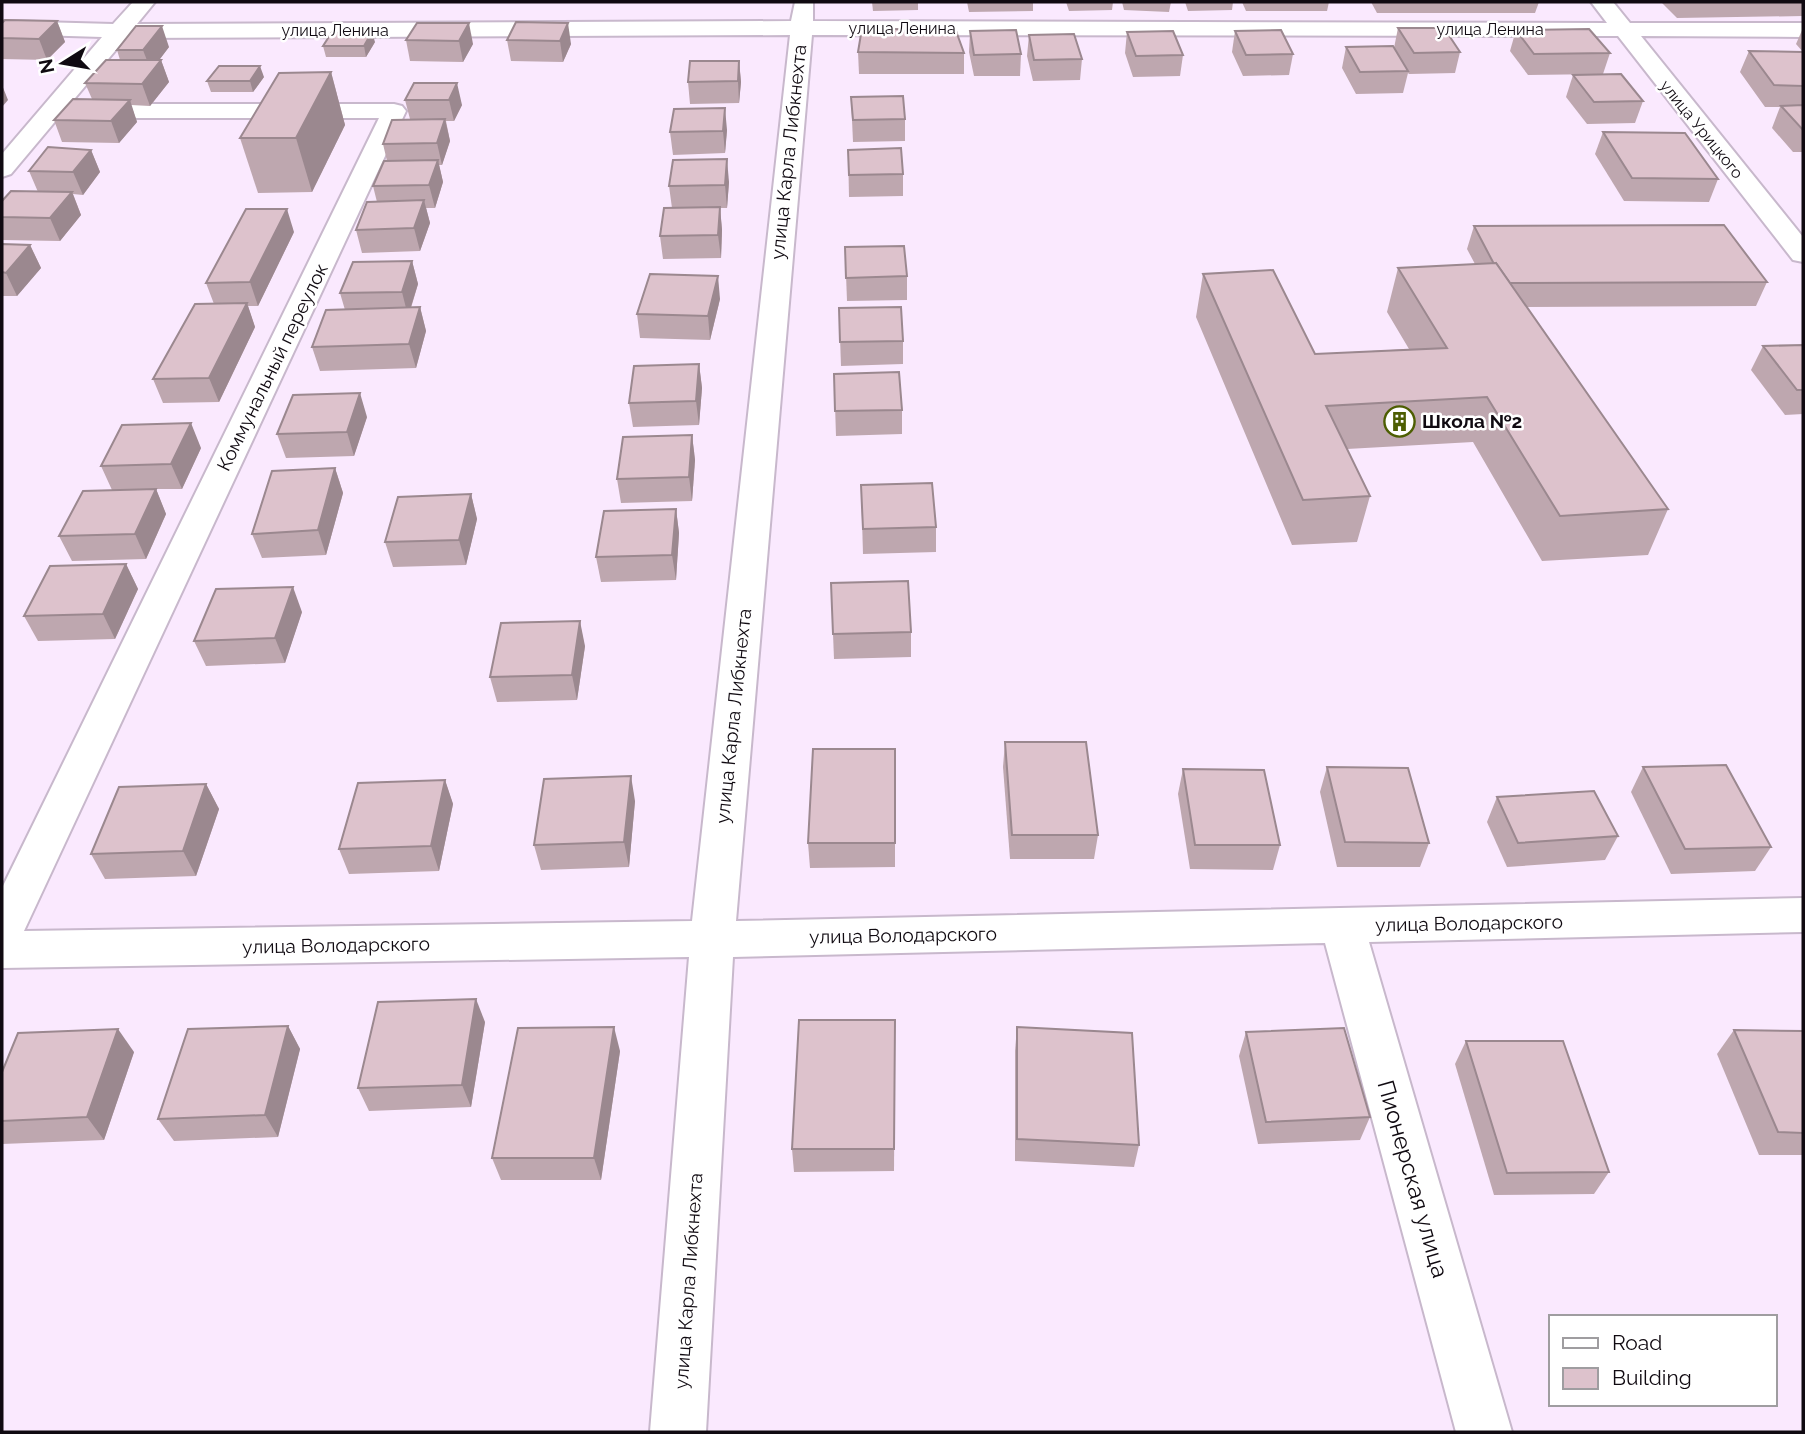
<svg xmlns="http://www.w3.org/2000/svg" width="1805" height="1434" font-family="Raleway,sans-serif">
<style>
.lines{fill:none;stroke-linecap:round;stroke-linejoin:round}
.minor-casing{stroke:#c8b8cc;stroke-width:4}
.minor{fill:#fff;fill-rule:evenodd}
.wall{fill:#bea7af}
.shaded-wall{fill:#9b888f}
.building{fill:#ddc2cc;stroke:#9b888f;stroke-width:2}
.labels{text-anchor:middle;stroke-width:5;stroke-linejoin:round;paint-order:stroke}
.far-street-label{font-size:16px;fill:#100a11;stroke:#fff}
.street-label{font-size:19px;fill:#100a11;stroke:#fff}
.poi-label{font-size:19px;font-weight:bold;fill:#100a11;stroke:#fff;text-anchor:start}
.near-street-label{font-size:23px;fill:#100a11;stroke:#fff}
</style>
<rect width="100%" height="100%" fill="#fae9fe"/>
<g class="lines">
<defs>
<path id="minor" d="M133 2H155L137 24 791 21 795 2H813V21L1607 23 1591 2H1613L1630 23H1803V37L1641 36 1803 237V262L1793 260 1618 36 812 35 736 921 1803 898V932L1369 942 1512 1432H1456L1325 943 733 957 706 1432H650L689 957 2 968V888L379 118H58L11 174 2 177V154L102 37 2 34V21L113 24ZM790 35 692 921 24 931 406 111 402 106 394 104H70L126 38Z"/>
</defs>
<use href="#minor" class="minor-casing"/>
<use href="#minor" class="minor"/>
</g>
<g class="wall">
<path d="M872 2H918V10L873 11Z"/>
<path d="M967 2H1033V11L969 12Z"/>
<path d="M1066 2H1113L1112 10 1069 11Z"/>
<path d="M1122 2H1171L1169 12 1124 10Z"/>
<path d="M1185 2H1233L1232 10 1188 11Z"/>
<path d="M1242 2H1329L1327 11H1246Z"/>
<path d="M1371 2H1539L1535 13H1377Z"/>
<path d="M1661 2H1803V16L1677 18Z"/>
<path d="M57 21 65 42 47 60 2 59V23Z"/>
<path d="M516 22 571 44 563 62 511 61 507 40Z"/>
<path d="M417 23 473 44 463 62 410 61 406 40Z"/>
<path d="M1398 28 1460 52 1455 73 1409 74 1408 73 1403 93 1356 94 1342 68 1346 47 1394 48Z"/>
<path d="M1803 28V152H1793L1772 128 1780 107H1765L1740 72 1749 51 1803 52 1796 44Z"/>
<path d="M1516 30 1610 53 1603 74 1528 75 1510 51Z"/>
<path d="M970 31 1021 54 1020 76H974L969 52Z"/>
<path d="M1235 31 1293 54 1289 75 1243 76 1232 52Z"/>
<path d="M1127 32 1183 55 1180 76 1133 77 1125 53Z"/>
<path d="M1029 35 1082 59 1080 80 1033 81 1027 56Z"/>
<path d="M375 42 366 57H326L323 46Z"/>
<path d="M169 47 159 60H161L169 82 150 106 131 105 137 122 119 143 62 142 54 120 92 99 85 83 120 60 117 50Z"/>
<path d="M858 52 964 53V74H859Z"/>
<path d="M739 61 741 82 739 103 690 104 688 82Z"/>
<path d="M331 72 345 125 312 192 258 193 240 138Z"/>
<path d="M1573 75 1643 101 1635 123 1587 124 1566 97Z"/>
<path d="M264 77 253 92H211L207 81Z"/>
<path d="M414 83 462 105 454 121H446L450 141 442 165H439L443 182 435 208H426L430 223 420 251 362 253 356 230 377 202 373 186 387 161 383 144 410 119 405 100Z"/>
<path d="M851 97 905 119V141L853 142Z"/>
<path d="M727 130 725 153 673 155 670 132Z"/>
<path d="M1603 132 1718 179 1709 202 1624 201 1595 154Z"/>
<path d="M91 150 100 172 83 195 73 194 81 215 60 241 2 240V201L38 192 29 171Z"/>
<path d="M848 150 903 174V196L849 197Z"/>
<path d="M729 182 727 208H720L722 230 721 258 663 259 660 236 672 208 669 186Z"/>
<path d="M1474 226 1767 282 1756 306 1526 307 1668 509 1648 555 1542 561 1473 442 1347 449 1370 496 1357 542 1292 545 1196 317 1203 274 1315 354 1409 349 1387 312 1398 268 1475 264 1467 249Z"/>
<path d="M294 232 258 306H248L255 327 219 402 163 403 153 379 214 304 206 283Z"/>
<path d="M2 244 30 245 41 268 17 296H2Z"/>
<path d="M845 247 907 276V300L847 301Z"/>
<path d="M412 261 418 284 411 308 420 307 426 331 416 368 320 371 312 347 345 310 340 293Z"/>
<path d="M720 299 710 340 640 338 637 314Z"/>
<path d="M839 308 903 341V364L841 366Z"/>
<path d="M1803 345V414L1785 415 1751 370 1763 346Z"/>
<path d="M699 364 702 388 699 425 633 427 629 403Z"/>
<path d="M834 374 902 410V434L836 436Z"/>
<path d="M367 417 354 456 286 458 277 434Z"/>
<path d="M692 435 695 460 692 501 621 503 617 479Z"/>
<path d="M201 448 182 489H156L166 514 146 559 72 561 59 536 112 490 101 466Z"/>
<path d="M335 468 343 493 326 555 262 558 252 534Z"/>
<path d="M861 485 936 527V552L863 554Z"/>
<path d="M471 494 477 519 466 565 393 567 385 542Z"/>
<path d="M676 509 679 533 676 580 601 582 596 557Z"/>
<path d="M126 564 138 589 115 639 38 641 24 616Z"/>
<path d="M831 583 911 632V657L834 659Z"/>
<path d="M302 612 285 663 206 666 194 641Z"/>
<path d="M585 646 577 700 497 702 490 677Z"/>
<path d="M1005 742 1098 835 1094 859H1010L1003 767Z"/>
<path d="M895 749V867L810 868 808 843Z"/>
<path d="M1327 767 1429 843 1420 867H1337L1320 792Z"/>
<path d="M1643 767 1771 847 1755 871 1671 874 1631 792Z"/>
<path d="M1183 769 1280 845 1273 870 1190 869 1178 794Z"/>
<path d="M445 780 453 804 439 871 349 874 339 849Z"/>
<path d="M206 784 219 809 196 876 105 879 91 854Z"/>
<path d="M1497 797 1618 836 1605 860 1507 867 1487 822Z"/>
<path d="M635 801 629 867 541 870 534 845Z"/>
<path d="M895 1020 894 1171 794 1172 792 1149Z"/>
<path d="M485 1022 471 1107 369 1111 358 1088Z"/>
<path d="M288 1026 300 1049 278 1137 174 1141 158 1119Z"/>
<path d="M1017 1027 1139 1145 1134 1167 1015 1161V1051Z"/>
<path d="M1734 1030 1803 1031V1155H1759L1717 1054Z"/>
<path d="M1246 1032 1370 1117 1360 1140 1258 1144 1239 1056Z"/>
<path d="M1466 1041 1609 1172 1594 1194 1494 1195 1455 1064Z"/>
<path d="M620 1051 601 1180H501L492 1158Z"/>
<path d="M134 1052 104 1140 2 1144V1072Z"/>
</g>
<g class="shaded-wall">
<path d="M57 21 65 42 47 60 39 39Z"/>
<path d="M469 23 473 44 463 62 459 41Z"/>
<path d="M568 23 571 44 563 62 560 41Z"/>
<path d="M162 26 169 47 151 71 143 50Z"/>
<path d="M372 32 375 42 366 57 364 46Z"/>
<path d="M161 60 169 82 150 106 142 84Z"/>
<path d="M739 61 741 82 739 103 738 81Z"/>
<path d="M260 66 264 77 253 92 250 81Z"/>
<path d="M331 72 345 125 312 192 296 138Z"/>
<path d="M457 83 462 105 454 121 449 100Z"/>
<path d="M2 85 8 100 2 107Z"/>
<path d="M130 100 137 122 119 143 111 121Z"/>
<path d="M725 108 727 130 725 153 723 131Z"/>
<path d="M445 119 450 141 442 165 437 143Z"/>
<path d="M91 150 100 172 83 195 73 172Z"/>
<path d="M727 159 729 182 727 208 725 185Z"/>
<path d="M438 160 443 182 435 208 429 185Z"/>
<path d="M72 192 81 215 60 241 50 218Z"/>
<path d="M424 200 430 223 420 251 414 228Z"/>
<path d="M720 207 722 230 721 258 718 235Z"/>
<path d="M287 209 294 232 258 306 250 282Z"/>
<path d="M30 245 41 268 17 296 6 273Z"/>
<path d="M412 261 418 284 408 316 402 292Z"/>
<path d="M718 276 720 299 710 340 708 316Z"/>
<path d="M247 303 255 327 219 402 209 378Z"/>
<path d="M420 307 426 331 416 368 409 344Z"/>
<path d="M699 364 702 388 699 425 696 401Z"/>
<path d="M360 393 367 417 354 456 347 432Z"/>
<path d="M191 423 201 448 182 489 171 464Z"/>
<path d="M692 435 695 460 692 501 689 477Z"/>
<path d="M335 468 343 493 326 555 318 530Z"/>
<path d="M156 489 166 514 146 559 135 534Z"/>
<path d="M471 494 477 519 466 565 459 540Z"/>
<path d="M676 509 679 533 676 580 672 555Z"/>
<path d="M126 564 138 589 115 639 103 614Z"/>
<path d="M293 587 302 612 285 663 275 638Z"/>
<path d="M580 621 585 646 577 700 572 675Z"/>
<path d="M631 776 635 801 629 867 624 842Z"/>
<path d="M445 780 453 804 439 871 431 846Z"/>
<path d="M206 784 219 809 196 876 183 851Z"/>
<path d="M476 999 485 1022 471 1107 462 1085Z"/>
<path d="M288 1026 300 1049 278 1137 265 1115Z"/>
<path d="M614 1027 620 1051 601 1180 594 1158Z"/>
<path d="M118 1029 134 1052 104 1140 87 1117Z"/>
</g>
<g class="building">
<path d="M5 20 57 21 39 39 2 38V23Z"/>
<path d="M516 22 568 23 560 41 507 40Z"/>
<path d="M417 23H469L459 41 406 40Z"/>
<path d="M136 26H162L143 50H117Z"/>
<path d="M862 28 956 31 964 53 858 52Z"/>
<path d="M1398 28H1444L1460 52 1414 53Z"/>
<path d="M1589 29 1610 53 1534 54 1516 30Z"/>
<path d="M1016 30 1021 54 974 55 970 31Z"/>
<path d="M1281 30 1293 54 1246 55 1235 31Z"/>
<path d="M1173 31 1183 55 1136 56 1127 32Z"/>
<path d="M332 32H372L364 46H323Z"/>
<path d="M1074 34 1082 59 1034 60 1029 35Z"/>
<path d="M1393 46 1408 71 1360 72 1346 47Z"/>
<path d="M1749 51 1803 52V86L1774 85Z"/>
<path d="M106 60H161L142 84 85 83Z"/>
<path d="M690 61H739L738 81 688 82Z"/>
<path d="M219 66H260L250 81H207Z"/>
<path d="M331 72 296 138H240L279 73Z"/>
<path d="M1621 74 1643 101 1594 102 1573 75Z"/>
<path d="M414 83H457L449 100H405Z"/>
<path d="M903 96 905 119 853 120 851 97Z"/>
<path d="M73 99 130 100 111 121 54 120Z"/>
<path d="M1803 105V130L1781 106Z"/>
<path d="M725 108 723 131 670 132 674 109Z"/>
<path d="M445 119 437 143 383 144 392 120Z"/>
<path d="M1603 132 1685 133 1718 179 1632 178Z"/>
<path d="M48 147 91 150 73 172 29 171Z"/>
<path d="M901 148 903 174 849 175 848 150Z"/>
<path d="M727 159 725 185 669 186 673 160Z"/>
<path d="M438 160 429 185 373 186 384 161Z"/>
<path d="M11 191 72 192 50 218 2 217V201Z"/>
<path d="M424 200 414 228 356 230 367 202Z"/>
<path d="M720 207 718 235 660 236 664 208Z"/>
<path d="M246 209H287L250 282 206 283Z"/>
<path d="M1724 225 1767 282 1510 283 1496 263 1494 264 1474 226Z"/>
<path d="M2 244 30 245 6 273 2 272Z"/>
<path d="M904 246 907 276 846 278 845 247Z"/>
<path d="M412 261 402 292 340 293 353 262Z"/>
<path d="M1496 263 1668 509 1560 516 1487 397 1326 406 1370 496 1303 500 1203 274 1273 270 1315 354 1447 348 1398 268Z"/>
<path d="M650 274 718 276 708 316 637 314Z"/>
<path d="M247 303 209 378 153 379 195 304Z"/>
<path d="M420 307 409 344 312 347 326 310Z"/>
<path d="M901 307 903 341 840 342 839 308Z"/>
<path d="M1803 345V390H1797L1763 346Z"/>
<path d="M699 364 696 401 629 403 634 366Z"/>
<path d="M899 372 902 410 835 411 834 374Z"/>
<path d="M360 393 347 432 277 434 293 395Z"/>
<path d="M191 423 171 464 101 466 122 425Z"/>
<path d="M692 435 689 477 617 479 623 437Z"/>
<path d="M335 468 318 530 252 534 272 471Z"/>
<path d="M932 483 936 527 863 529 861 485Z"/>
<path d="M156 489 135 534 59 536 83 491Z"/>
<path d="M471 494 459 540 385 542 398 497Z"/>
<path d="M676 509 672 555 596 557 604 511Z"/>
<path d="M126 564 103 614 24 616 50 566Z"/>
<path d="M908 581 911 632 833 634 831 583Z"/>
<path d="M293 587 275 638 194 641 216 589Z"/>
<path d="M580 621 572 675 490 677 501 623Z"/>
<path d="M1005 742H1086L1098 835H1012Z"/>
<path d="M813 749H895V843H808Z"/>
<path d="M1726 765 1771 847 1685 849 1643 767Z"/>
<path d="M1327 767 1408 768 1429 843 1345 842Z"/>
<path d="M1183 769 1264 770 1280 845H1195Z"/>
<path d="M631 776 624 842 534 845 544 779Z"/>
<path d="M445 780 431 846 339 849 358 783Z"/>
<path d="M206 784 183 851 91 854 119 787Z"/>
<path d="M1594 791 1618 836 1518 843 1497 797Z"/>
<path d="M476 999 462 1085 358 1088 378 1002Z"/>
<path d="M799 1020H895L894 1149H792Z"/>
<path d="M288 1026 265 1115 158 1119 188 1029Z"/>
<path d="M614 1027 594 1158H492L518 1028Z"/>
<path d="M1017 1027 1132 1033 1139 1145 1017 1139Z"/>
<path d="M1344 1028 1370 1117 1266 1122 1246 1032Z"/>
<path d="M118 1029 87 1117 2 1121V1072L18 1033Z"/>
<path d="M1734 1030 1803 1031V1133L1778 1132Z"/>
<path d="M1466 1041H1563L1609 1172 1507 1173Z"/>
</g>
<defs>
<symbol id="building-ring" viewBox="-11 -11 22 22"><circle r="9.5" fill="#fff" stroke="#4d5e02" stroke-width="1.5"/><path d="M-4-6H4V6H1V3H-1V6H-4ZM-2.5-4.3h1.7v1.8h-1.7ZM.8-4.3h1.7v1.8H.8ZM-2.5-1h1.7V.8h-1.7ZM.8-1h1.7V.8H.8Z" fill="#4d5e02"/></symbol>
</defs>
<g fill-rule="evenodd">
<use href="#building-ring" x="1382" y="404" width="35" height="35"/>
</g>
<g class="labels">
<g class="far-street-label">
<text x="902" y="34">улица Ленина</text>
<text x="1490" y="35">улица Ленина</text>
<text x="335" y="36">улица Ленина</text>
<text transform="translate(1702 129) rotate(51)" y="6">улица Урицкого</text>
</g>
<g class="street-label">
<text transform="translate(788 152) rotate(-84)" y="7">улица Карла Либкнехта</text>
<text transform="translate(272 367) rotate(-64)" y="7">Коммунальный переулок</text>
<text transform="translate(733 716) rotate(-84)" y="7">улица Карла Либкнехта</text>
<text transform="translate(1469 923) rotate(-1)" y="7">улица Володарского</text>
<text transform="translate(903 935) rotate(-1)" y="7">улица Володарского</text>
<text transform="translate(336 945) rotate(-1)" y="7">улица Володарского</text>
<text transform="translate(688 1281) rotate(-86)" y="7">улица Карла Либкнехта</text>
</g>
<g class="poi-label">
<text x="1422" y="428">Школа №2</text>
</g>
<g class="near-street-label">
<text transform="translate(1413 1179) rotate(74)" y="8">Пионерская улица</text>
</g>
</g>
<rect width="1805" height="1434" fill="none" stroke="#100a11" stroke-width="7"/>
<rect x="1549" y="1315" width="228" height="91" fill="#ffffff" stroke="#9f9da0" stroke-width="2"/>
<rect x="1563" y="1338" width="35" height="10" fill="#ffffff" stroke="#9f9da0" stroke-width="2"/>
<text x="1612" y="1350" font-size="21" fill="#100a11">Road</text>
<rect x="1563" y="1368" width="35" height="21" fill="#ddc2cc" stroke="#9f9da0" stroke-width="2"/>
<text x="1612" y="1385" font-size="21" fill="#100a11">Building</text>
<g transform="translate(63 63) rotate(259)" stroke="#ffffff" stroke-width="5" paint-order="stroke">
<path d="M0-5L12 26L0 18L-12 26Z" fill="#100a11"/>
<text y="-10" font-size="19" font-weight="bold" text-anchor="middle" fill="#100a11">N</text>
</g>
</svg>
